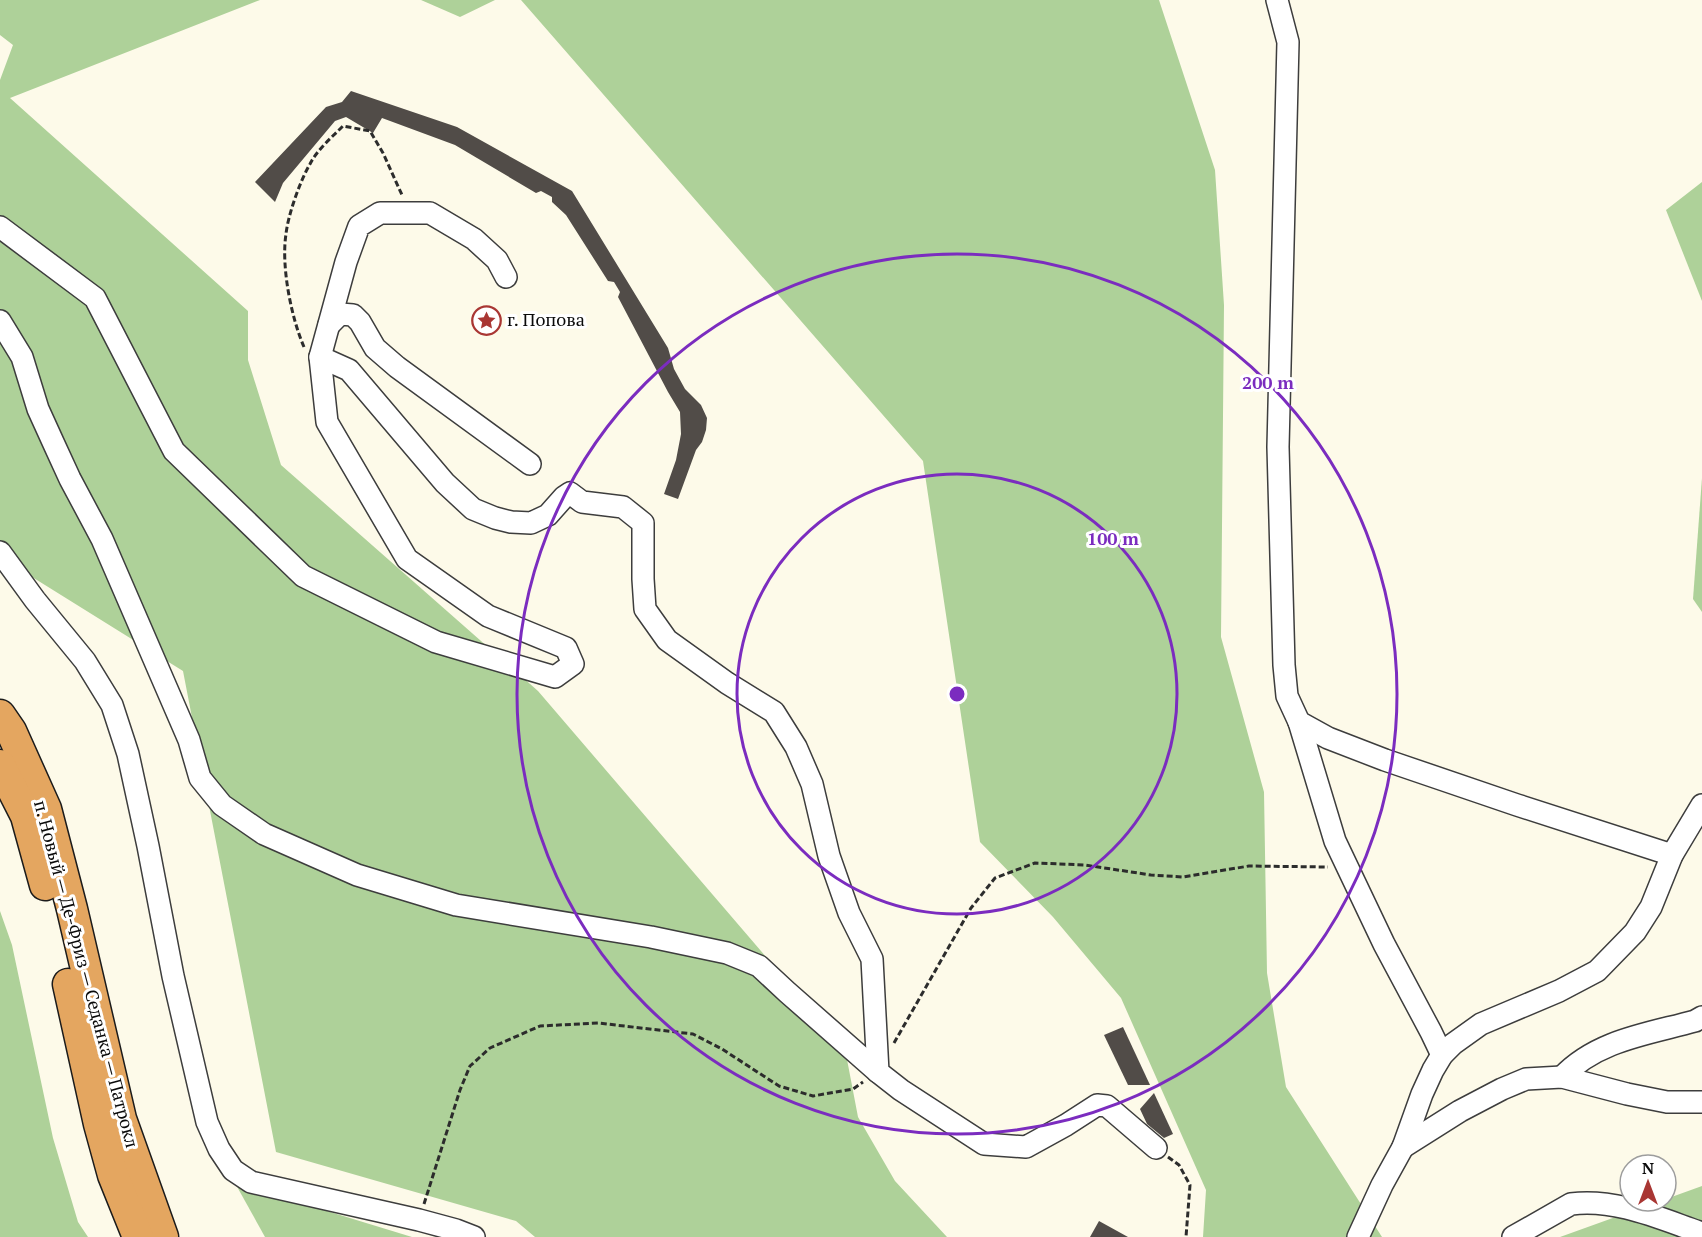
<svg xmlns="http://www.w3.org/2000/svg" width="1702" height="1237" font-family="'PT Serif',serif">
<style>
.forest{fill:#aed199}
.building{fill:#514c48}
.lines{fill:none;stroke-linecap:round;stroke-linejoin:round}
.minor-casing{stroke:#3d3d3d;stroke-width:24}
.highway-casing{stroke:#1b1b1b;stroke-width:33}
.path{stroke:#2c2c2c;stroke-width:3;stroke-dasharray:6 3;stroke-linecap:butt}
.minor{stroke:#fff;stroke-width:21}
.highway{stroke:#e4a660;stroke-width:30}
.ring{fill:none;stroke:#7b2cbf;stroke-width:3}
.labels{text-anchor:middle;stroke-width:6;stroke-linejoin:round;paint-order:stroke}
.poi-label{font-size:18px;fill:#0a0a0a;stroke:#fff;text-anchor:start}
.street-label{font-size:18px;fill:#0a0a0a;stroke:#fff}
.centre{fill:#7b2cbf;stroke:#fff;stroke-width:3}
.ring-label{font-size:18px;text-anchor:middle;font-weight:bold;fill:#7b2cbf;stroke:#fff;stroke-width:6;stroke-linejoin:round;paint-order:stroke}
</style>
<rect width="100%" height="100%" fill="#fdfae9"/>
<g class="forest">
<path d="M0 0H260L10 98 248 311V360L281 465 538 691 845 1049 858 1117 895 1181 947 1237H535L516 1221 276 1152 183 671 0 557V80L13 45 0 35Z"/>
<path d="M421 0H495L460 17Z"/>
<path d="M521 0H1159L1215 170 1224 305 1221 637 1264 792 1267 973 1286 1087 1382 1237H1203L1206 1190 1121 998 1053 917 980 842 923 461Z"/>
<path d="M1702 182V301L1666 210Z"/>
<path d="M1702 478V612L1693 599Z"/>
<path d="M0 911 12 945 53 1138 78 1222 88 1237H0Z"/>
<path d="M235 1183 412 1237H265Z"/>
<path d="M1702 1186V1237H1560L1660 1201H1666V1199Z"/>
</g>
<g class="building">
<path d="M351 91 457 127 572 191 668 348 674 369 685 389 701 405 707 418 706 430 702 442 696 450 678 499 664 494 676 460 681 434 680 412 668 392 618 297 620 292 614 282 608 281 566 215 552 202V197L541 191 536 193 455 145 382 118 373 133 346 117 335 121 283 183 275 202 255 182 326 107 342 102Z"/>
<path d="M1123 1027 1150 1085H1128L1104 1035Z"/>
<path d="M1154 1093 1173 1134 1164 1138 1147 1124 1140 1109Z"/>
<path d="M1099 1221 1128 1237H1090Z"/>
</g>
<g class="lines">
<defs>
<g id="minor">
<path d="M1277 0 1288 42 1278 447 1284 665 1287 696 1299 722 1328 738 1385 760 1517 805 1672 855"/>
<path d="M0 227 95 298 174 451 303 576 436 642 555 677 573 664 566 648 488 616 407 559 327 422 320 357 346 262 359 226 380 213H430L474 239 497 260 506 277"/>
<path d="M0 321 22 357 38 409 53 442 70 479 102 539 189 740 200 778 222 805 264 834 357 875 456 905 651 937 727 953 759 966 787 992 878 1072"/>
<path d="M329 325 340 314 353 315 360 322 375 348 397 367 530 464"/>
<path d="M320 357 349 370 445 483 473 509 495 518 511 522 531 523 548 515 564 497 570 493 582 502 623 507 643 523V579L645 609 667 640 727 683 774 712 796 747 812 784 829 856 849 913 872 959 878 1072 901 1090 984 1144 1026 1147 1066 1125 1097 1105 1107 1106 1156 1148"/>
<path d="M0 552 35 600 85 661 112 705 128 754 148 846 173 976 207 1122 219 1149 233 1170 251 1182 419 1220 456 1230 474 1237"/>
<path d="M1299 722 1335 841 1384 944 1431 1032 1442 1055"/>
<path d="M1562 1077C1597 1040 1648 1034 1695 1021L1702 1017"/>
<path d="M1403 1147 1460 1111 1502 1089 1526 1079 1562 1077 1627 1094 1667 1102H1702"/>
<path d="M1358 1237 1382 1185 1403 1147 1422 1094 1433 1070 1442 1055 1453 1044 1481 1024 1559 991 1597 971 1635 932 1651 907 1672 855 1702 805"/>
<path d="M1513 1237 1571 1204C1616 1198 1661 1219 1702 1233"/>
</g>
<g id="highway">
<path d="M0 715 11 731 46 809 72 909 121 1119 163 1237"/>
<path d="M0 765 26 816 45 885"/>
<path d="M68 984 99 1124 113 1175 138 1237"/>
</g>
</defs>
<use href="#minor" class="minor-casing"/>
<use href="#highway" class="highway-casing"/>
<g class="path">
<path d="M304 347C291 317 281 266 286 234 288 215 300 181 310 164 317 150 331 138 343 126L370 131 383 153 402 195"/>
<path d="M894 1043 971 908 995 878 1035 863 1085 865 1151 875 1183 877 1249 866 1328 867"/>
<path d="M1168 1157 1179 1165 1190 1185 1186 1237"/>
<path d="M424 1204 460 1090 470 1066 490 1048 540 1026 598 1023 693 1034 722 1049 779 1086 813 1096 853 1089 863 1082"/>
</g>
<use href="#minor" class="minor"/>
<use href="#highway" class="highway"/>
</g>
<g class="ring">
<circle cx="957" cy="694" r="220"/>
<circle cx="957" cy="694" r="440"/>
</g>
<defs>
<symbol id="sight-ring" viewBox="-11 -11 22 22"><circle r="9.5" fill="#fff" stroke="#a93633" stroke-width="1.5"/><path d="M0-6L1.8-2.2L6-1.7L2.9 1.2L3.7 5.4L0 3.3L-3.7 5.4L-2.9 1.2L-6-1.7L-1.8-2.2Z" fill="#a93633"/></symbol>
</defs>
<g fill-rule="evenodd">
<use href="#sight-ring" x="470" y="304" width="33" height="33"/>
</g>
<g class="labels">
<g class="poi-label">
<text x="507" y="326">г. Попова</text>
</g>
<g class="street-label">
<text transform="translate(86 974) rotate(75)" y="6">п. Новый — Де-Фриз — Седанка — Патрокл</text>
</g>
</g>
<circle cx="957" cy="694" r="9" class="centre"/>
<g class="ring-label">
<text x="1268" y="389">200 m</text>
<text x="1113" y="545">100 m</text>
</g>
<g transform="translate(1648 1183)"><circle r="28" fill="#ffffff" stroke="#9d9d9d" stroke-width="1.5"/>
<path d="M0-4.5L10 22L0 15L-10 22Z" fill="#a93633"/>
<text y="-9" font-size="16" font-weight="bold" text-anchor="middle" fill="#0a0a0a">N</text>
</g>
</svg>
